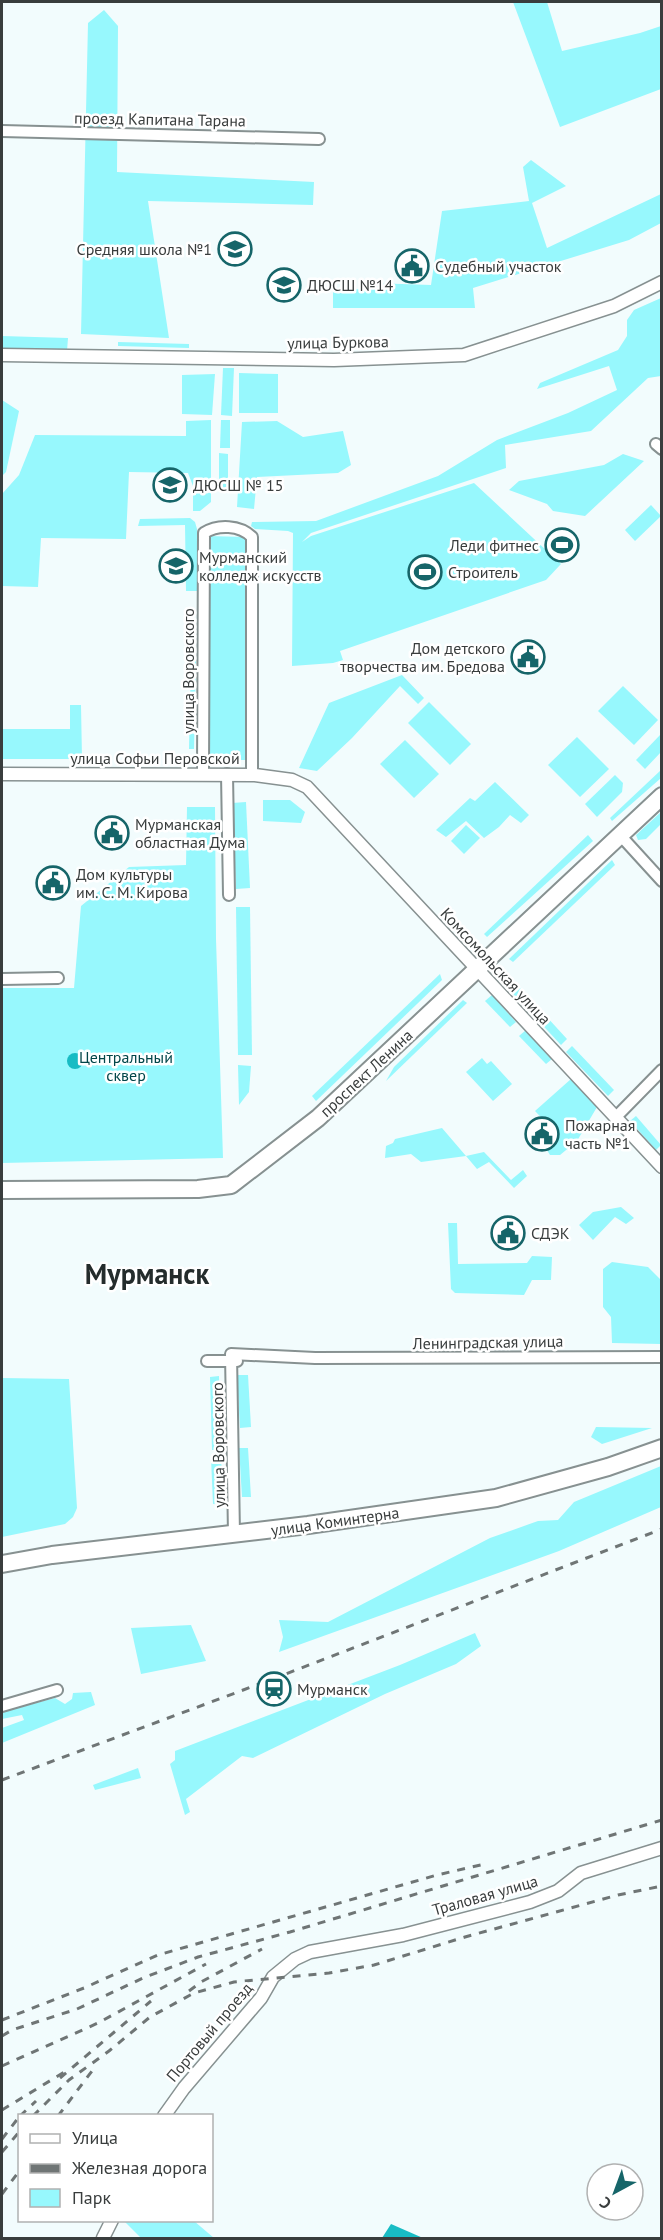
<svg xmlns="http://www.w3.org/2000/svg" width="663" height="2240" font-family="'PT Sans',sans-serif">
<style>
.green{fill:#97f8fd}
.water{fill:#18bcc4}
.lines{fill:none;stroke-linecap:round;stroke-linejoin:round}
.minor-casing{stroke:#879191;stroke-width:14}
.tertiary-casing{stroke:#879191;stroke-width:15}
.primary-casing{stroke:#879191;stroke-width:20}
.minor{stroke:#fff;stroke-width:10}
.tertiary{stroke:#fff;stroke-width:12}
.primary{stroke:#fff;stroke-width:16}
.rail{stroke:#6f7575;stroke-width:3;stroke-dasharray:8 8;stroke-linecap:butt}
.labels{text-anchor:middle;stroke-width:5;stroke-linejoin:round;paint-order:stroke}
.street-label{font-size:16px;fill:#393d3d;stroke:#fff}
.poi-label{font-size:16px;fill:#393d3d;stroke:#fff;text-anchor:start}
.park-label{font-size:16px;fill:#024649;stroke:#fff}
.town-label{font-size:28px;font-weight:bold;fill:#242c2c;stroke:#fff}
</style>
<rect width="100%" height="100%" fill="#f2fcfd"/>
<g class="green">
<path d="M513 2H547L562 51 640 33 661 26V89L560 127Z"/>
<path d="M104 10 118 26 117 172 314 182 313 205 148 201 169 338 81 334 88 23Z"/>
<path d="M531 160 566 186 532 203 547 248 661 194V223L629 240 473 288 475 308H333V287L365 290 372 283 431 285 442 211 529 201 523 167Z"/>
<path d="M661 298V376L648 378 591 431 505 445 506 468 311 533 302 542 311 536 474 483 561 564 546 580 340 651 343 660 333 663 292 666 293 533 288 531 255 529 251 526 252 522 316 521 438 476 497 440 568 413 617 390 609 366 537 389 540 383 618 350 627 336V320L634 310Z"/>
<path d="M2 336 68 338 67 351 2 349Z"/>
<path d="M118 342 189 344V348L118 346Z"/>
<path d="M223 368H234L232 416 221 415Z"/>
<path d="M239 373 278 374V413H239Z"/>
<path d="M215 374 212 415 182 414V375Z"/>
<path d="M2 400 19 411 6 472 2 476Z"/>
<path d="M211 420V502L200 511H193V486L188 473 129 472 126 539 41 538 38 587 2 586V494L19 475 35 435 186 436V421Z"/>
<path d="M221 420H230V448H220Z"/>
<path d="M277 421 303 437 343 431 351 465 338 473 257 477 254 509 237 507 242 422Z"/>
<path d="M219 453 228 454V490H219Z"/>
<path d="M623 454 644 461 585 516 553 511 547 504 509 490 519 481 604 465Z"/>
<path d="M651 505 661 516 635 541 625 530Z"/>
<path d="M190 518 195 522 197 529V591H186L185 525 138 526 140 519Z"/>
<path d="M207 536 246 537 245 641 247 760H207Z"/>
<path d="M191 659H196L194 749H189Z"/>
<path d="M402 675 424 698 418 704 400 686 352 738 317 771 299 768 329 703Z"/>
<path d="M623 686 658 720 634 745 598 711Z"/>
<path d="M429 702 471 744 450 765 408 723Z"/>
<path d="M70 705H81L82 759H2V729H70Z"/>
<path d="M661 734V752L645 769 636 760Z"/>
<path d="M577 737 609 769 580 797 548 765Z"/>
<path d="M405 740 439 774 414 798 380 764Z"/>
<path d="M661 770V778L612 821 610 818Z"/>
<path d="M615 775 623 783 622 792 597 817 585 804Z"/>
<path d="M495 782 529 815 521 823 510 815 499 827 484 838 466 821 446 837 436 830 470 798 475 801Z"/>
<path d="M263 800H290L305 812 301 823 263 821Z"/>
<path d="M246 802 250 888 236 889 232 803Z"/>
<path d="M187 807H215L216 939 223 1158 2 1163V988H74L81 906 129 867 186 865Z"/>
<path d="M661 812V824L646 839 638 840 636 835Z"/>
<path d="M466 825 480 838 464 854 451 841Z"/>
<path d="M588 835 593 841 487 937 484 934Z"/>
<path d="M612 860 615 865 513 962 509 959Z"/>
<path d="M236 907H250L252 1055H238Z"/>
<path d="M440 974 442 980 316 1101 312 1096Z"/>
<path d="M513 980 567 1039 561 1045 506 986Z"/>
<path d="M492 995 516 1022 510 1027 485 1001Z"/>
<path d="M463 1000 467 1003 386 1081 394 1067Z"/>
<path d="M526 1030 552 1059 546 1064 519 1036Z"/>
<path d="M572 1046 614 1090 608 1096 566 1052Z"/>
<path d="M482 1058 487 1064 491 1061 512 1084 493 1101 466 1072Z"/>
<path d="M238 1065 251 1066 249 1092 239 1105Z"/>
<path d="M571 1079 597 1107 577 1141 560 1155H550L545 1147 558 1135 535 1111Z"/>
<path d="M636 1116 661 1145 656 1150 630 1121Z"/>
<path d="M442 1128 466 1156 484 1152 511 1180 523 1170 527 1176 514 1188 489 1162 477 1169 466 1156 421 1162 411 1154 385 1158 386 1146 393 1143 395 1139Z"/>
<path d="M621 1207 634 1218 626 1224 615 1217 593 1240 579 1225 593 1212Z"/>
<path d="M448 1223H457L458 1264 527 1263 532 1256 552 1257 551 1280H532L524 1295 455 1293 451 1289Z"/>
<path d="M612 1262 648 1267 661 1280V1344L612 1343 611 1317 603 1307V1269Z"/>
<path d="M237 1375H248L251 1427 240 1428Z"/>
<path d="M219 1376 221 1450H212L210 1377Z"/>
<path d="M2 1378 69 1379 77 1508 73 1517 65 1524 2 1537Z"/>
<path d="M596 1427 652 1428 602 1444 591 1437Z"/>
<path d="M239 1448H248L251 1497H242Z"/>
<path d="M221 1457 223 1502 213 1504 211 1458Z"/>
<path d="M661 1466V1507L559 1551 279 1652 283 1637 279 1620 328 1622 490 1538 538 1521 558 1520 574 1502Z"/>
<path d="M191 1625 206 1661 141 1674 131 1628Z"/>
<path d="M475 1633 481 1646 456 1664 385 1694 253 1758 242 1756 186 1799 190 1812 185 1815 170 1764 175 1760V1751L400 1665Z"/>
<path d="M91 1692 95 1705 2 1743V1728L24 1720 22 1715 2 1719V1712L55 1698 65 1704 72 1699 73 1693Z"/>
<path d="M138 1768 141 1778 95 1790 93 1785Z"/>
<path d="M123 2220 194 2221 214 2238H141Z"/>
</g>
<g class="water">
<circle cx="75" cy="1061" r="8"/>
<path d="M391 2224 423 2238H382Z"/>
</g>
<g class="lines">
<defs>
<g id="minor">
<path d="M2 131 319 139"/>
<path d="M656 444 662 449"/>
<path d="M203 774 204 533C218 524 240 525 252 537V775"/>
<path d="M227 774 229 895"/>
<path d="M620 835 662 881"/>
<path d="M2 979 58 978"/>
<path d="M615 1118 662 1070"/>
<path d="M207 1361H237"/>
<path d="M234 1534 231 1354 315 1358 662 1357"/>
<path d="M2 1706 57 1690"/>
</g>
<g id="tertiary">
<path d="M2 355 334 360 464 355 614 306 662 282"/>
<path d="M2 774 255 775 292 780 307 787 662 1167"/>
<path d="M164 2116 184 2088 261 1998 273 1977 295 1959 310 1952 403 1935 530 1902 558 1891 581 1873 662 1848"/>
<path d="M103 2238 112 2220"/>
</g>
<g id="primary">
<path d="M2 1190 198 1189 231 1185 318 1118 662 796"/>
<path d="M2 1564 52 1555 308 1525 496 1498 608 1467 662 1448"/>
</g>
</defs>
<use href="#minor" class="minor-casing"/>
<use href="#tertiary" class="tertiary-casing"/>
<use href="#primary" class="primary-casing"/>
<use href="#minor" class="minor"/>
<use href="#tertiary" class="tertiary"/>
<use href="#primary" class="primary"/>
<g class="rail">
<path d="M2 1780 270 1680 662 1529"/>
<path d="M189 1991 201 1982 262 1949"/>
<path d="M2 2020 84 1988 158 1955 437 1875 485 1864"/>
<path d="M2 2036 12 2030 77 2009 143 1978 198 1957 290 1932 662 1820"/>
<path d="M2 2066 98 2023 206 1964"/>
<path d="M60 2078 151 2001"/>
<path d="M2 2110 66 2071"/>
<path d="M20 2116 36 2101"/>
<path d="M33 2116 69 2080 109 2051 150 2017 194 1993 234 1982 329 1973 374 1965 465 1937 618 1895 662 1886"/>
<path d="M58 2116 95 2067"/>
<path d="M2 2139 19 2117"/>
<path d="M2 2152 20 2131"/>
<path d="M2 2194 20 2170"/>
</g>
</g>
<defs>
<symbol id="school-ring" viewBox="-11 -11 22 22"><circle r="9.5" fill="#fff" stroke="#166569" stroke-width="1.5"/><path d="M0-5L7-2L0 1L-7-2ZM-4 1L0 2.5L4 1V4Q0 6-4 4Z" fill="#166569"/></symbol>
<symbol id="civic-ring" viewBox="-11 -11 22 22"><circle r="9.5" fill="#fff" stroke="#166569" stroke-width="1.5"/><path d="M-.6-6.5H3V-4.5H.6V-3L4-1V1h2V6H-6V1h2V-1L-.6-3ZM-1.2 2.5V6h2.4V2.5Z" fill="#166569"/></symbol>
<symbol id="stadium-ring" viewBox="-11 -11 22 22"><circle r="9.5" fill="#fff" stroke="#166569" stroke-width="1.5"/><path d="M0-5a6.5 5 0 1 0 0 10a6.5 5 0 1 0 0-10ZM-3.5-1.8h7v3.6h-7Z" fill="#166569"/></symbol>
<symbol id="university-ring" viewBox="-11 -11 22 22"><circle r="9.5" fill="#fff" stroke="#166569" stroke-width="1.5"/><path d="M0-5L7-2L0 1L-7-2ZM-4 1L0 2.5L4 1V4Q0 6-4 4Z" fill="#166569"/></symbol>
<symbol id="station-ring" viewBox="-11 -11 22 22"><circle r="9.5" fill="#fff" stroke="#166569" stroke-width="1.5"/><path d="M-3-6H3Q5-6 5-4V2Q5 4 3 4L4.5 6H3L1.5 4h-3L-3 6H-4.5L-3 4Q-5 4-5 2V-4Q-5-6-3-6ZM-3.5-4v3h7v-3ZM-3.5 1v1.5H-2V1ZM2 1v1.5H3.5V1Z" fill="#166569"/></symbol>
</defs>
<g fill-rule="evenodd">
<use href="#school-ring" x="216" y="230" width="38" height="38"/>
<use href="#civic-ring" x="393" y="247" width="38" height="38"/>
<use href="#school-ring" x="265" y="266" width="38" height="38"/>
<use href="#school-ring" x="151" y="466" width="38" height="38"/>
<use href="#stadium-ring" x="543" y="526" width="38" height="38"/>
<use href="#university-ring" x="157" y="547" width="38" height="38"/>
<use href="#stadium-ring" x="406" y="553" width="38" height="38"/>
<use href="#civic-ring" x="509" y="638" width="38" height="38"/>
<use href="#civic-ring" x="93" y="814" width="38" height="38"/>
<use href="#civic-ring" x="34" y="864" width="38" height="38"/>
<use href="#civic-ring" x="523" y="1115" width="38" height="38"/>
<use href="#civic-ring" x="489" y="1214" width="38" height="38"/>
<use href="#station-ring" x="255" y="1670" width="38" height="38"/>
</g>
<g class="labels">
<g class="street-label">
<text transform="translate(160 119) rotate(1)" y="6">проезд Капитана Тарана</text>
<text transform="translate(338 342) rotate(-1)" y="6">улица Буркова</text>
<text transform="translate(188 671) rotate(-90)" y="6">улица Воровского</text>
<text x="155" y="764">улица Софьи Перовской</text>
<text transform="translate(496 966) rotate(47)" y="6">Комсомольская улица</text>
<text transform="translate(366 1073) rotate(-43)" y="6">проспект Ленина</text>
<text transform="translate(488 1342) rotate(-1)" y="6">Ленинградская улица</text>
<text transform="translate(218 1445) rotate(-91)" y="6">улица Воровского</text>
<text transform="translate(335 1521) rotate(-8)" y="6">улица Коминтерна</text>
<text transform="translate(485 1895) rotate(-16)" y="6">Траловая улица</text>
<text transform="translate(209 2032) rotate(-50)" y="6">Портовый проезд</text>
</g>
<g class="poi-label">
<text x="212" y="255" text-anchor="end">Средняя школа №1</text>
<text x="435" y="272">Судебный участок</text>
<text x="307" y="291">ДЮСШ №14</text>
<text x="193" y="491">ДЮСШ № 15</text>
<text x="539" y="551" text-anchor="end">Леди фитнес</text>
<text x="199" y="563">Мурманский<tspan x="199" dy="18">колледж искусств</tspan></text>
<text x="448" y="578">Строитель</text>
<text x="505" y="654" text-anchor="end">Дом детского<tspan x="505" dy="18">творчества им. Бредова</tspan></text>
<text x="135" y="830">Мурманская<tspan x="135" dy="18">областная Дума</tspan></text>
<text x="76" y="880">Дом культуры<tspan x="76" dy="18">им. С. М. Кирова</tspan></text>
<text x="565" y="1131">Пожарная<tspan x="565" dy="18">часть №1</tspan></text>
<text x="531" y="1239">СДЭК</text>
<text x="297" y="1695">Мурманск</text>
</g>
<g class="park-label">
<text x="126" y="1063">Центральный<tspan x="126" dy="18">сквер</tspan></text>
</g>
<g class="town-label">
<text x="147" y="1284">Мурманск</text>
</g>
</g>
<rect width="663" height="2240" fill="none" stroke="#393d3d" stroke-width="6"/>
<rect x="18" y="2114" width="195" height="108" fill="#ffffff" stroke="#b0b1b1" stroke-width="1.5"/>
<rect x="30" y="2134" width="30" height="9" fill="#ffffff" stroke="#b0b1b1" stroke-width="1.5"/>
<text x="72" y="2144" font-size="18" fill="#393d3d">Улица</text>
<rect x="30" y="2164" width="30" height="9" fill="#6f7575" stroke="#b0b1b1" stroke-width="1.5"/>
<text x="72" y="2174" font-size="18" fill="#393d3d">Железная дорога</text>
<rect x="30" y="2189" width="30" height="18" fill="#97f8fd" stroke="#b0b1b1" stroke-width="1.5"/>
<text x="72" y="2204" font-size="18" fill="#393d3d">Парк</text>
<g transform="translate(615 2192) rotate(221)"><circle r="28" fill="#ffffff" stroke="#b0b1b1" stroke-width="1.5"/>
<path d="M0-4.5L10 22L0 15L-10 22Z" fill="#166569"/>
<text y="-9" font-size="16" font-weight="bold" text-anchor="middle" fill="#393d3d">С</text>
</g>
</svg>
